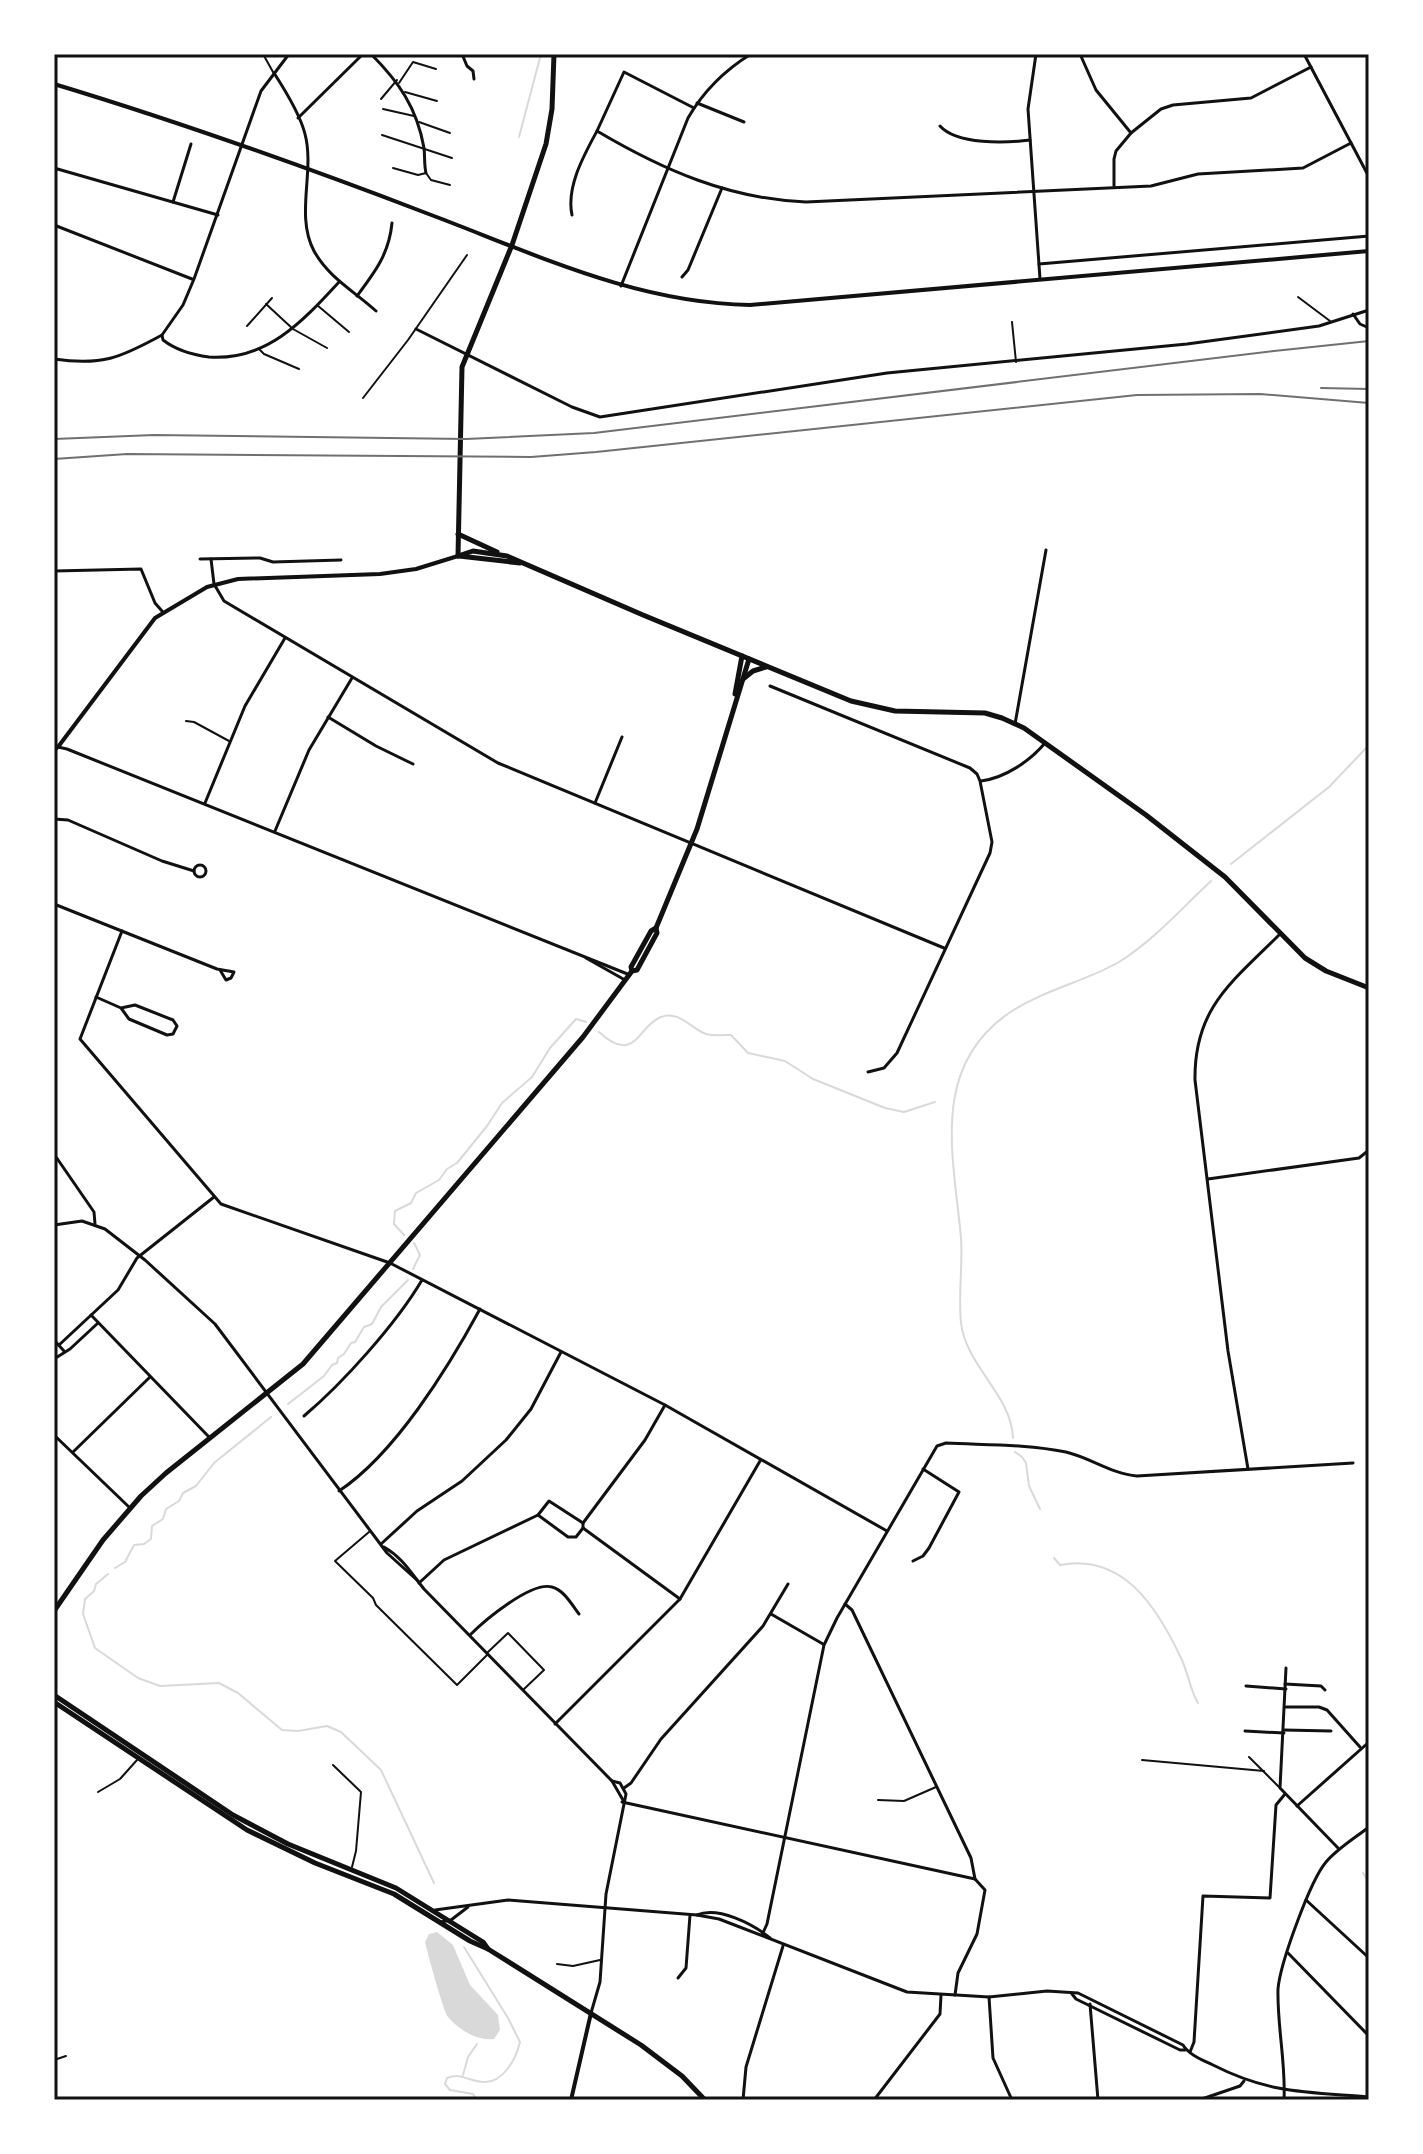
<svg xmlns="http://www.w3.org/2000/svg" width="1423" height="2154" font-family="'DejaVu Sans',sans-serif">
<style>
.water{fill:#d9d9d9}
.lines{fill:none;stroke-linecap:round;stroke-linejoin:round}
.stream{stroke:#d9d9d9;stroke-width:2}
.service{stroke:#111;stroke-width:2}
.minor{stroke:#111;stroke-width:3}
.tertiary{stroke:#111;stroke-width:4}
.secondary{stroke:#111;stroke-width:5}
.rail{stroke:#707070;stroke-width:2}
.neatline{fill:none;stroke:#111;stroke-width:3}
</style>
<rect width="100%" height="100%" fill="#fff"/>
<path class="water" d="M437 1932 453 1945 470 1985 498 2015 500 2030 494 2039C477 2041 459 2030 448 2017 443 2011 428 1954 425 1942L429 1934Z"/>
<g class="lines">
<g class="stream">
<path d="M519 137 541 54"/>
<path d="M1231 864 1329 787 1369 745"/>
<path d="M599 1032C636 1066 638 1025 661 1017 680 1010 691 1029 706 1034 713 1036 724 1035 731 1035L748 1053 785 1061 813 1079 885 1108 904 1112 935 1102"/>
<path d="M404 1235 394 1224 395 1211 411 1203 416 1193 439 1180 447 1169 457 1163 487 1126 502 1103 532 1077 550 1048 576 1019 586 1022"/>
<path d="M413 1269 420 1255 414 1243"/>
<path d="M288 1404 324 1376 332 1365 337 1363 338 1358 344 1354 351 1343 355 1342 364 1327 372 1324 381 1307 408 1280"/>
<path d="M1013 1438C1012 1396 966 1366 961 1323 958 1294 963 1266 961 1238 954 1158 929 1068 1009 1013 1043 990 1084 982 1119 962 1153 941 1182 908 1211 881"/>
<path d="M1015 1452 1022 1457 1026 1463 1029 1486 1040 1509"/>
<path d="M1054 1558 1060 1565C1123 1553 1157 1607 1181 1658 1188 1672 1190 1690 1198 1703"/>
<path d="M115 1568 125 1562 134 1545 144 1544 151 1539 152 1526 163 1519 166 1509 179 1501 183 1493 196 1486 214 1463 271 1417"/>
<path d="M108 1574 96 1584 94 1591 85 1599 83 1614 95 1648 138 1678 160 1686 219 1683 238 1693 282 1730 298 1731 327 1726 341 1732 381 1770 434 1883"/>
<path d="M1363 1873 1369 1882"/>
<path d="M464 1947 508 2018 520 2042C516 2059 503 2083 484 2082 469 2082 462 2072 447 2078L445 2084 450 2090 473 2094 477 2100"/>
<path d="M463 2075 468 2057 477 2044"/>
</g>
<g class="service">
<path d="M263 54 273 72"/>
<path d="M399 83 413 62 436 69"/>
<path d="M405 92 437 101"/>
<path d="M381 99 397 80"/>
<path d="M383 109 414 116"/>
<path d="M419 122 450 133"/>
<path d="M382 135 452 158"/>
<path d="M393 168 418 175 426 173 431 180 450 185"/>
<path d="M1298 297 1330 321"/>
<path d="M266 304 293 329 327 348"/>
<path d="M317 305 349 332"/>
<path d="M1012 322 1016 362"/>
<path d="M247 326 272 298"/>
<path d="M259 349 264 354 299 369"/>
<path d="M363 398 408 340 467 255"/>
<path d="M186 721 194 722 229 741"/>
<path d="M369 1532 335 1561 373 1598 376 1605 457 1685 488 1654"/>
<path d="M488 1652 508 1633 544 1670 523 1690"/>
<path d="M1249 1757 1279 1787"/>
<path d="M1142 1760 1264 1771"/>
<path d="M333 1765 361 1792 356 1851 352 1867"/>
<path d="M98 1792 120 1779 137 1760"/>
<path d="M878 1800 904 1801 936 1787"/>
<path d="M557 1964 573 1966 600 1960"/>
<path d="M54 2060 66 2056"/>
</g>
<g class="minor">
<path d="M371 54C399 82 417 108 424 148 425 156 424 165 426 173"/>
<path d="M462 54 467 66 473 71 474 79"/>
<path d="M1036 54 1028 109 1040 279"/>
<path d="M1080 54 1096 90 1131 133"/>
<path d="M1304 54 1369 177"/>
<path d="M274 73C285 90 300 114 305 134 315 172 295 215 314 251 329 278 354 291 376 311"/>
<path d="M697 103 744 122"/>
<path d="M298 118 363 54"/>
<path d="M940 126C957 145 1006 143 1030 140"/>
<path d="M597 131 624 72 694 108"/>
<path d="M54 168 218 215"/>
<path d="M1114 186V159L1116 151 1131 133 1161 109 1173 105 1251 98 1311 67"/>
<path d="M173 202 191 144"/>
<path d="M572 215C566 187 584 155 597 131 663 170 729 199 806 202L1151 186 1198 174 1303 168 1351 143"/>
<path d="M54 225 192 279"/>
<path d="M1039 264 1369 236"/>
<path d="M682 277 688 270 722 188"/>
<path d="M621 286 688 118C703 92 725 70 751 54"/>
<path d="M357 296C375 272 389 254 392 223"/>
<path d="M1353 314 1360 324 1369 328"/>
<path d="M416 329 572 407 600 417 887 373 1187 344 1319 326 1369 310"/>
<path d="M162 335 183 305 194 279 261 91 289 54"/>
<path d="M54 359C102 366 120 358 162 335L163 340C176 350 193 355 209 357 267 361 303 321 339 282"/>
<path d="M200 559 260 558 273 562 341 560"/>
<path d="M211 559 214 584 224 601 498 763 944 948"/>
<path d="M54 571 141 569 155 603 162 611"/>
<path d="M770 686 970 768 977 774 980 781 992 842 990 853 897 1053 884 1068 868 1072"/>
<path d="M328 717 376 746 413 764"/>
<path d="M1015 724 1046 550"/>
<path d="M54 752 58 747 67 749 630 975"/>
<path d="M981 781C1005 778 1030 761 1045 743"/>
<path d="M205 803 245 706 285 638"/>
<path d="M595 803 622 737"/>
<path d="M54 819 68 820 162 861 194 871"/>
<path d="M275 831 309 750 352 678"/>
<circle cx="200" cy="871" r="6"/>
<path d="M54 904 217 969 234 972 231 978 226 980 220 970"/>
<path d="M122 931 80 1039 221 1204 390 1263 665 1405 887 1531"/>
<path d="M586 958 625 980"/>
<path d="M96 997 121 1008 129 1019 167 1035 173 1034 177 1026 173 1020 135 1005 121 1008"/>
<path d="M54 1154 94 1212 95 1224"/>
<path d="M1208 1179 1359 1158 1369 1150"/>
<path d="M54 1225 82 1221 105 1229 145 1260 215 1324 387 1553 418 1581"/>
<path d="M91 1315 210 1438"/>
<path d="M54 1340 64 1351"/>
<path d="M59 1345 118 1290 137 1258 214 1197"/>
<path d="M54 1359 70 1349 98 1323"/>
<path d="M304 1416C343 1383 396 1324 422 1280"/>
<path d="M54 1435 129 1507"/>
<path d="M73 1452 150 1377"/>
<path d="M1248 1469 1228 1351 1195 1080C1194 1008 1232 982 1279 935"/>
<path d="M339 1491C395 1454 448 1368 480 1309"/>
<path d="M549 1501 583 1523V1528L576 1537H568L538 1515Z"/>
<path d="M583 1523 645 1440 665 1405"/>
<path d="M583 1528 680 1599"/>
<path d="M381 1544 417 1511 462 1481 506 1440 531 1409 561 1352"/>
<path d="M384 1547C403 1558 411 1573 424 1589L612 1781 623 1800"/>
<path d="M913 1561 923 1556 929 1548 959 1492 923 1469"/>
<path d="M419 1583 444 1560 538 1515"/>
<path d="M845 1604 852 1610 971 1858 975 1879 985 1890 977 1934 958 1973 955 1995"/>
<path d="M771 1614 823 1644"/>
<path d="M470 1635C484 1621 531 1581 552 1587 564 1590 572 1605 579 1614"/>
<path d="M1286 1668 1280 1788 1338 1848"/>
<path d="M1285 1684 1321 1686 1325 1690"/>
<path d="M1246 1686 1286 1689"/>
<path d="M1286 1707H1319L1327 1710 1360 1747"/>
<path d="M555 1724 680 1599 760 1461"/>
<path d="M1284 1730 1331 1731"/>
<path d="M1245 1731 1284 1733"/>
<path d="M624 1788 631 1783 661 1739 763 1626 788 1584"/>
<path d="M622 1802 975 1879"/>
<path d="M1297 1806 1369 1742"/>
<path d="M1306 1900 1369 1958"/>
<path d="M435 1910 508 1900 697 1915 719 1919 907 1992 989 1997 1047 1991 1078 1993 1183 2045C1189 2055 1203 2060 1213 2065 1270 2094 1307 2092 1369 2097"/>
<path d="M697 1915C718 1906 753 1924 770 1938"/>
<path d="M441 1922 451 1920 468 1907"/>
<path d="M762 1935 767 1924 824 1645 837 1618 937 1446 946 1443C985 1445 1027 1444 1066 1452 1091 1458 1112 1474 1137 1476L1353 1463"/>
<path d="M1288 1953 1369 2036"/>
<path d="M678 1978 686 1968 690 1915"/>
<path d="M1072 1994 1076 1999 1180 2050H1185"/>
<path d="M989 1997 993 2058 1012 2100"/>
<path d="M1090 2004 1098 2100"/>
<path d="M591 2013 600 1982 606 1894 626 1794 620 1783 612 1781"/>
<path d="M1190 2052 1194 2042 1203 1896 1270 1898 1276 1805 1285 1794"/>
<path d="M743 2100 746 2067 783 1946"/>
<path d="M874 2100 940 2014 941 1995"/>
<path d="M1199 2100 1240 2086 1244 2081"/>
<path d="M1284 2100C1286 2063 1277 2026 1278 1989 1280 1964 1310 1881 1326 1862 1338 1848 1355 1838 1369 1827"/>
</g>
<g class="tertiary">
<path d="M54 84C180 122 303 166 426 213 533 253 634 303 750 305L1369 251"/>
<path d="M54 746 58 747 155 618 207 587 238 579 380 574 416 569 458 556"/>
<path d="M571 2100 591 2013"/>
</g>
<g class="secondary">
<path d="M458 534 497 552"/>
<path d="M458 556 473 551 507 556 643 615 851 701 895 711 985 713 1002 718 1024 728 1146 815 1225 877 1305 958 1326 971 1369 988"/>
<path d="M458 556 462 367 512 245 546 144 552 109 554 54"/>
<path d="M459 556 520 563"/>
<path d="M743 679 753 671 766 667"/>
<path d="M735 694 742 656"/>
<path d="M632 971 631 967 651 931 656 928"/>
<path d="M54 1611 103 1540 141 1496 166 1473 303 1364 583 1037 632 971 637 970 657 933 656 928 697 829 749 659"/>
<path d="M54 1695 233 1815 288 1844 396 1888 483 1942 488 1949 641 2045 682 2076 705 2100"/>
<path d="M54 1702 247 1830 315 1863 394 1894 470 1941 488 1949"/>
</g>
<g class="rail">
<path d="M1321 388 1369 389"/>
<path d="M54 439 154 435 466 439 594 433 1274 351 1369 341"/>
<path d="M54 459 127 454 531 457 596 452 1137 395 1260 394 1369 403"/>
</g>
</g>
<rect width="1423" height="2154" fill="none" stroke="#ffffff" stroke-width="112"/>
<rect x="56" y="56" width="1311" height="2042" class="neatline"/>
</svg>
